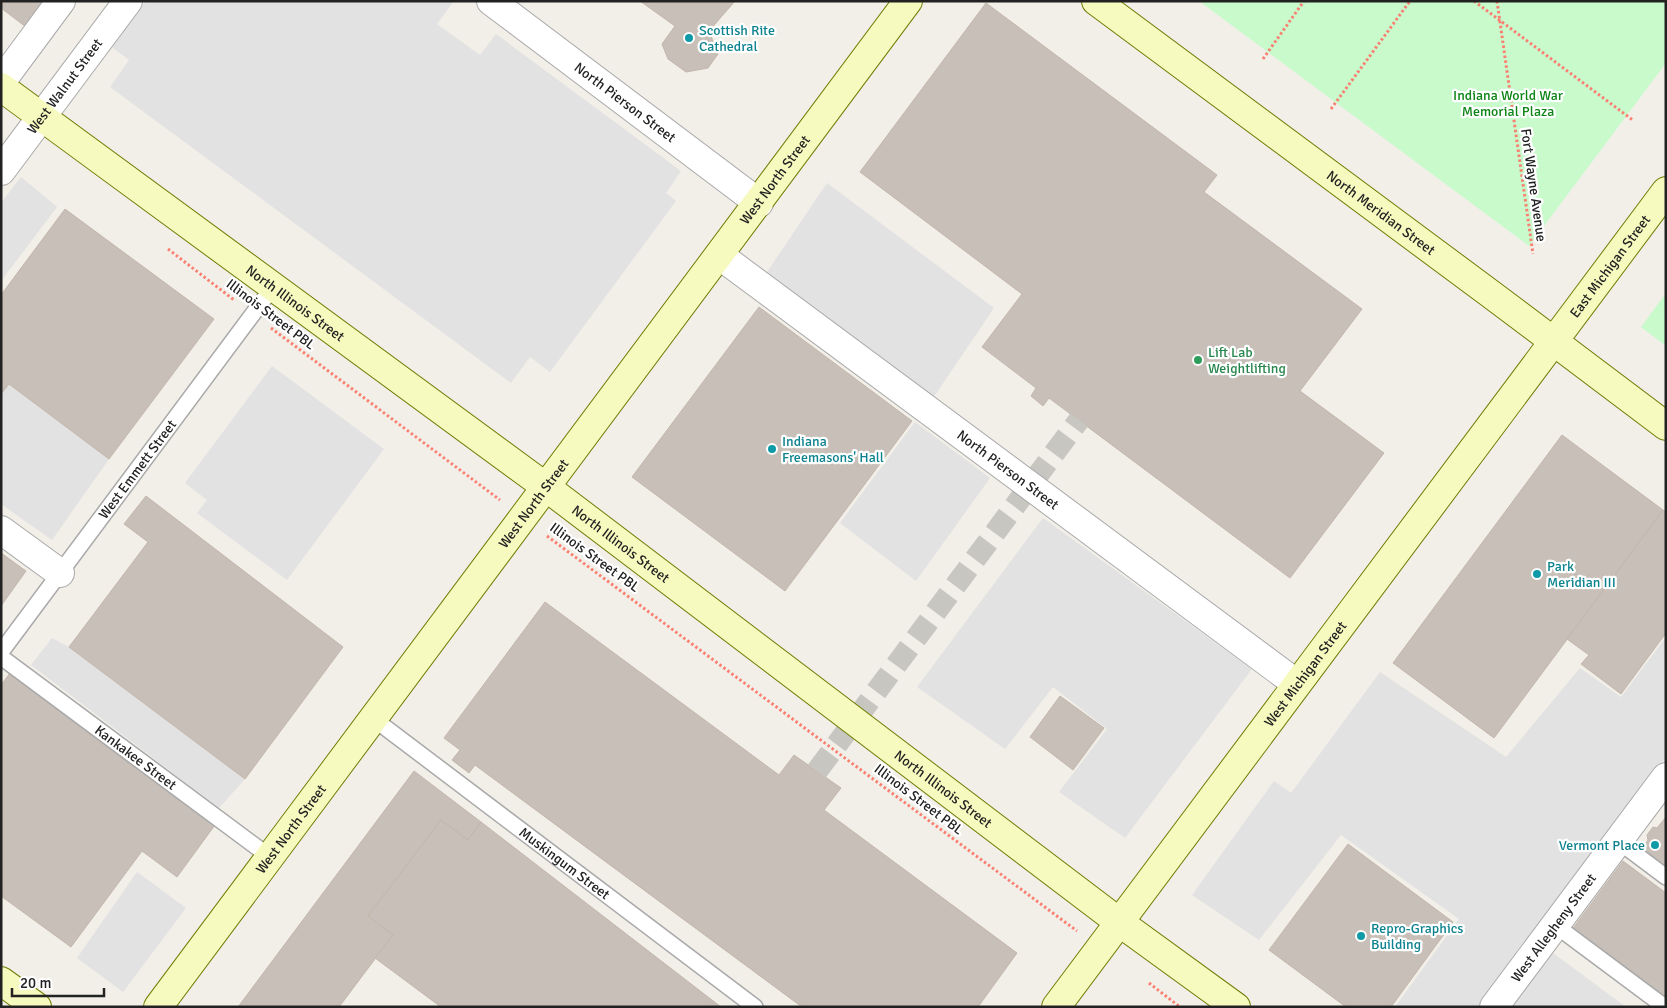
<svg xmlns="http://www.w3.org/2000/svg" width="1667" height="1008" font-family="Signika,sans-serif">
<style>
.park{fill:#c8facc}
.parking{fill:#e2e2e2}
.building{fill:#c7bfb8;stroke:#c4b6ab}
.lines{fill:none;stroke-linecap:round;stroke-linejoin:round}
.pedestrian-tunnel{stroke:#c8c6c1;stroke-width:22;stroke-dasharray:22 11;stroke-linecap:butt}
.service-casing{stroke:#a9a9a9;stroke-width:18}
.minor-casing{stroke:#a9a9a9;stroke-width:30}
.secondary-casing{stroke:#707d05;stroke-width:30}
.path{stroke:#fa8072;stroke-width:3;stroke-dasharray:2.5 2.5;stroke-linecap:butt}
.service{stroke:#fff;stroke-width:15}
.minor{stroke:#fff;stroke-width:28}
.secondary{stroke:#f7fabf;stroke-width:28}
.culture-dot{fill:#0f9aa8;stroke:#fff;stroke-width:2}
.leisure-dot{fill:#2e9e5b;stroke:#fff;stroke-width:2}
.labels{text-anchor:middle;stroke-width:4.5;stroke-linejoin:round;paint-order:stroke}
.culture-label{font-size:14px;fill:#0d838f;stroke:#fff;text-anchor:start}
.street-label{font-size:14px;fill:#222;stroke:#fff}
.park-label{font-size:14px;fill:#0c8416;stroke:#fff}
.leisure-label{font-size:14px;fill:#27864d;stroke:#fff;text-anchor:start}
</style>
<rect width="100%" height="100%" fill="#f2efe9"/>
<g class="park">
<path d="M1199 1H1666V63L1529 246Z"/>
<path d="M1666 293V346L1641 327Z"/>
</g>
<g class="parking">
<path d="M146 1H454L437 24 480 55 496 34 681 171 666 193 676 201 550 372 530 357 511 383 110 87 129 60 112 47Z"/>
<path d="M21 177 57 207 1 281V203Z"/>
<path d="M827 183 994 308 933 398 765 275Z"/>
<path d="M272 366 384 449 287 580 197 513 207 500 185 483Z"/>
<path d="M9 384 109 459 52 540 1 504V394Z"/>
<path d="M915 422 990 478 916 581 840 523Z"/>
<path d="M1043 518 1252 669 1125 838 1059 792 1107 729 1053 687 1005 749 917 687Z"/>
<path d="M1666 637V757L1478 1007H1395L1459 919 1341 835 1259 940 1192 895 1274 781 1291 793 1380 672 1506 757 1580 668 1621 697Z"/>
<path d="M52 638 69 647 245 779 219 808 31 665Z"/>
<path d="M137 872 186 908 123 992 77 958Z"/>
<path d="M1553 953 1626 1007H1512Z"/>
</g>
<g class="building">
<path d="M1 1H44L26 27 1 8Z"/>
<path d="M640 1H735L709 31 718 54 708 68 686 72 668 59 662 44 675 26Z"/>
<path d="M986 3 1217 175 1204 192 1362 309 1300 391 1384 453 1290 578 1049 398 1043 406 1031 396 1036 388 982 347 1022 294 860 172Z"/>
<path d="M65 209 214 319 109 459 9 384 1 394V295Z"/>
<path d="M759 307 912 421 785 591 632 477Z"/>
<path d="M1562 435 1663 510 1494 738 1393 663Z"/>
<path d="M146 496 343 647 245 779 69 647 148 542 124 524Z"/>
<path d="M1663 510 1666 512V633L1621 694 1581 664 1589 655 1567 639Z"/>
<path d="M1 553 26 571 1 606Z"/>
<path d="M545 602 779 775 794 755 841 788 824 810 1017 953 978 1007H802L475 765 469 773 452 760 460 750 444 738Z"/>
<path d="M10 673 215 825 177 877 142 851 71 947 1 896V685Z"/>
<path d="M1060 696 1104 728 1073 770 1030 737Z"/>
<path d="M414 771 481 822 468 840 441 820 368 916 393 935 339 1007H238Z"/>
<path d="M1666 817V867L1642 849 1648 840 1647 835 1653 827 1657 828Z"/>
<path d="M441 820 468 840 481 822 721 1007H441L375 958 393 935 368 916Z"/>
<path d="M1348 844 1453 922 1391 1007H1346L1269 950Z"/>
<path d="M1623 861 1666 893V1001L1571 931Z"/>
</g>
<g class="lines">
<path class="pedestrian-tunnel" d="M817 771 1079 420"/>
<defs>
<g id="service">
<path id="s1" d="M1 652 273 287"/>
<path id="s2" d="M1 657 270 857"/>
<path id="s3" d="M374 719 755 1007"/>
<path d="M1618 841 1666 877"/>
<path d="M1555 925 1665 1007"/>
</g>
<g id="minor">
<path id="s4" d="M491 1 759 203"/>
<path d="M1 82 61 1"/>
<path id="s5" d="M1 171 128 1"/>
<path id="s6" d="M719 255 1297 684"/>
<path d="M1 530 60 573"/>
<path id="s7" d="M1494 1007 1666 777"/>
</g>
<g id="secondary">
<path id="s8" d="M1096 1 1492 295 1666 426"/>
<path id="s9" d="M1 87 546 487 1119 922 1236 1007"/>
<path d="M1 981 37 1007"/>
<path id="s10" d="M158 1007 908 1"/>
<path id="s11" d="M1056 1007 1666 191"/>
</g>
</defs>
<use href="#service" class="service-casing"/>
<use href="#minor" class="minor-casing"/>
<use href="#secondary" class="secondary-casing"/>
<g class="path">
<path d="M1474 1 1634 121"/>
<path d="M1497 1 1533 254"/>
<path d="M1263 59 1304 1"/>
<path d="M1331 109 1410 1"/>
<path d="M168 249 234 300"/>
<path d="M271 328 500 500"/>
<path d="M547 536 1077 931"/>
<path d="M1149 983 1180 1007"/>
</g>
<use href="#service" class="service"/>
<use href="#minor" class="minor"/>
<use href="#secondary" class="secondary"/>
</g>
<g class="culture-dot">
<circle cx="689" cy="38" r="5"/>
<circle cx="772" cy="449" r="5"/>
<circle cx="1537" cy="574" r="5"/>
<circle cx="1655" cy="845" r="5"/>
<circle cx="1361" cy="936" r="5"/>
</g>
<circle class="leisure-dot" cx="1198" cy="360" r="5"/>
<g class="labels">
<g class="culture-label">
<text x="699" y="35">Scottish Rite<tspan x="699" dy="16">Cathedral</tspan></text>
<text x="782" y="446">Indiana<tspan x="782" dy="16">Freemasons' Hall</tspan></text>
<text x="1547" y="571">Park<tspan x="1547" dy="16">Meridian III</tspan></text>
<text x="1645" y="850" text-anchor="end">Vermont Place</text>
<text x="1371" y="933">Repro-Graphics<tspan x="1371" dy="16">Building</tspan></text>
</g>
<g class="street-label">
<text dy="5" stroke="none"><textPath href="#s5" startOffset="106">West Walnut Street</textPath></text>
<text dy="5" stroke="none"><textPath href="#s4" startOffset="168">North Pierson Street</textPath></text>
<text dy="5" stroke="none"><textPath href="#s10" startOffset="1032">West North Street</textPath></text>
<text transform="translate(1534 185) rotate(82)" y="5">Fort Wayne Avenue</text>
<text dy="5" stroke="none"><textPath href="#s8" startOffset="355">North Meridian Street</textPath></text>
<text dy="5" stroke="none"><textPath href="#s11" startOffset="925">East Michigan Street</textPath></text>
<text dy="5" stroke="none"><textPath href="#s9" startOffset="365">North Illinois Street</textPath></text>
<text transform="translate(271 314) rotate(37)" y="5">Illinois Street PBL</text>
<text dy="5" stroke="none"><textPath href="#s1" startOffset="228">West Emmett Street</textPath></text>
<text dy="5" stroke="none"><textPath href="#s6" startOffset="360">North Pierson Street</textPath></text>
<text dy="5" stroke="none"><textPath href="#s10" startOffset="628">West North Street</textPath></text>
<text dy="5" stroke="none"><textPath href="#s9" startOffset="770">North Illinois Street</textPath></text>
<text transform="translate(595 557) rotate(36)" y="5">Illinois Street PBL</text>
<text dy="5" stroke="none"><textPath href="#s11" startOffset="416">West Michigan Street</textPath></text>
<text dy="5" stroke="none"><textPath href="#s2" startOffset="168">Kankakee Street</textPath></text>
<text dy="5" stroke="none"><textPath href="#s9" startOffset="1175">North Illinois Street</textPath></text>
<text transform="translate(919 799) rotate(37)" y="5">Illinois Street PBL</text>
<text dy="5" stroke="none"><textPath href="#s10" startOffset="222">West North Street</textPath></text>
<text dy="5" stroke="none"><textPath href="#s3" startOffset="239">Muskingum Street</textPath></text>
<text dy="5" stroke="none"><textPath href="#s7" startOffset="99">West Allegheny Street</textPath></text>
</g>
<g class="park-label">
<text x="1508" y="100">Indiana World War<tspan x="1508" dy="16">Memorial Plaza</tspan></text>
</g>
<g class="leisure-label">
<text x="1208" y="357">Lift Lab<tspan x="1208" dy="16">Weightlifting</tspan></text>
</g>
</g>
<rect width="1667" height="1008" fill="none" stroke="#222222" stroke-width="5"/>
<path d="M12 988v8h92v-8" fill="none" stroke="#222222" stroke-width="2.5"/>
<text x="20" y="988" font-size="15" fill="#222222" stroke="#ffffff" stroke-width="4" paint-order="stroke">20 m</text>
</svg>
